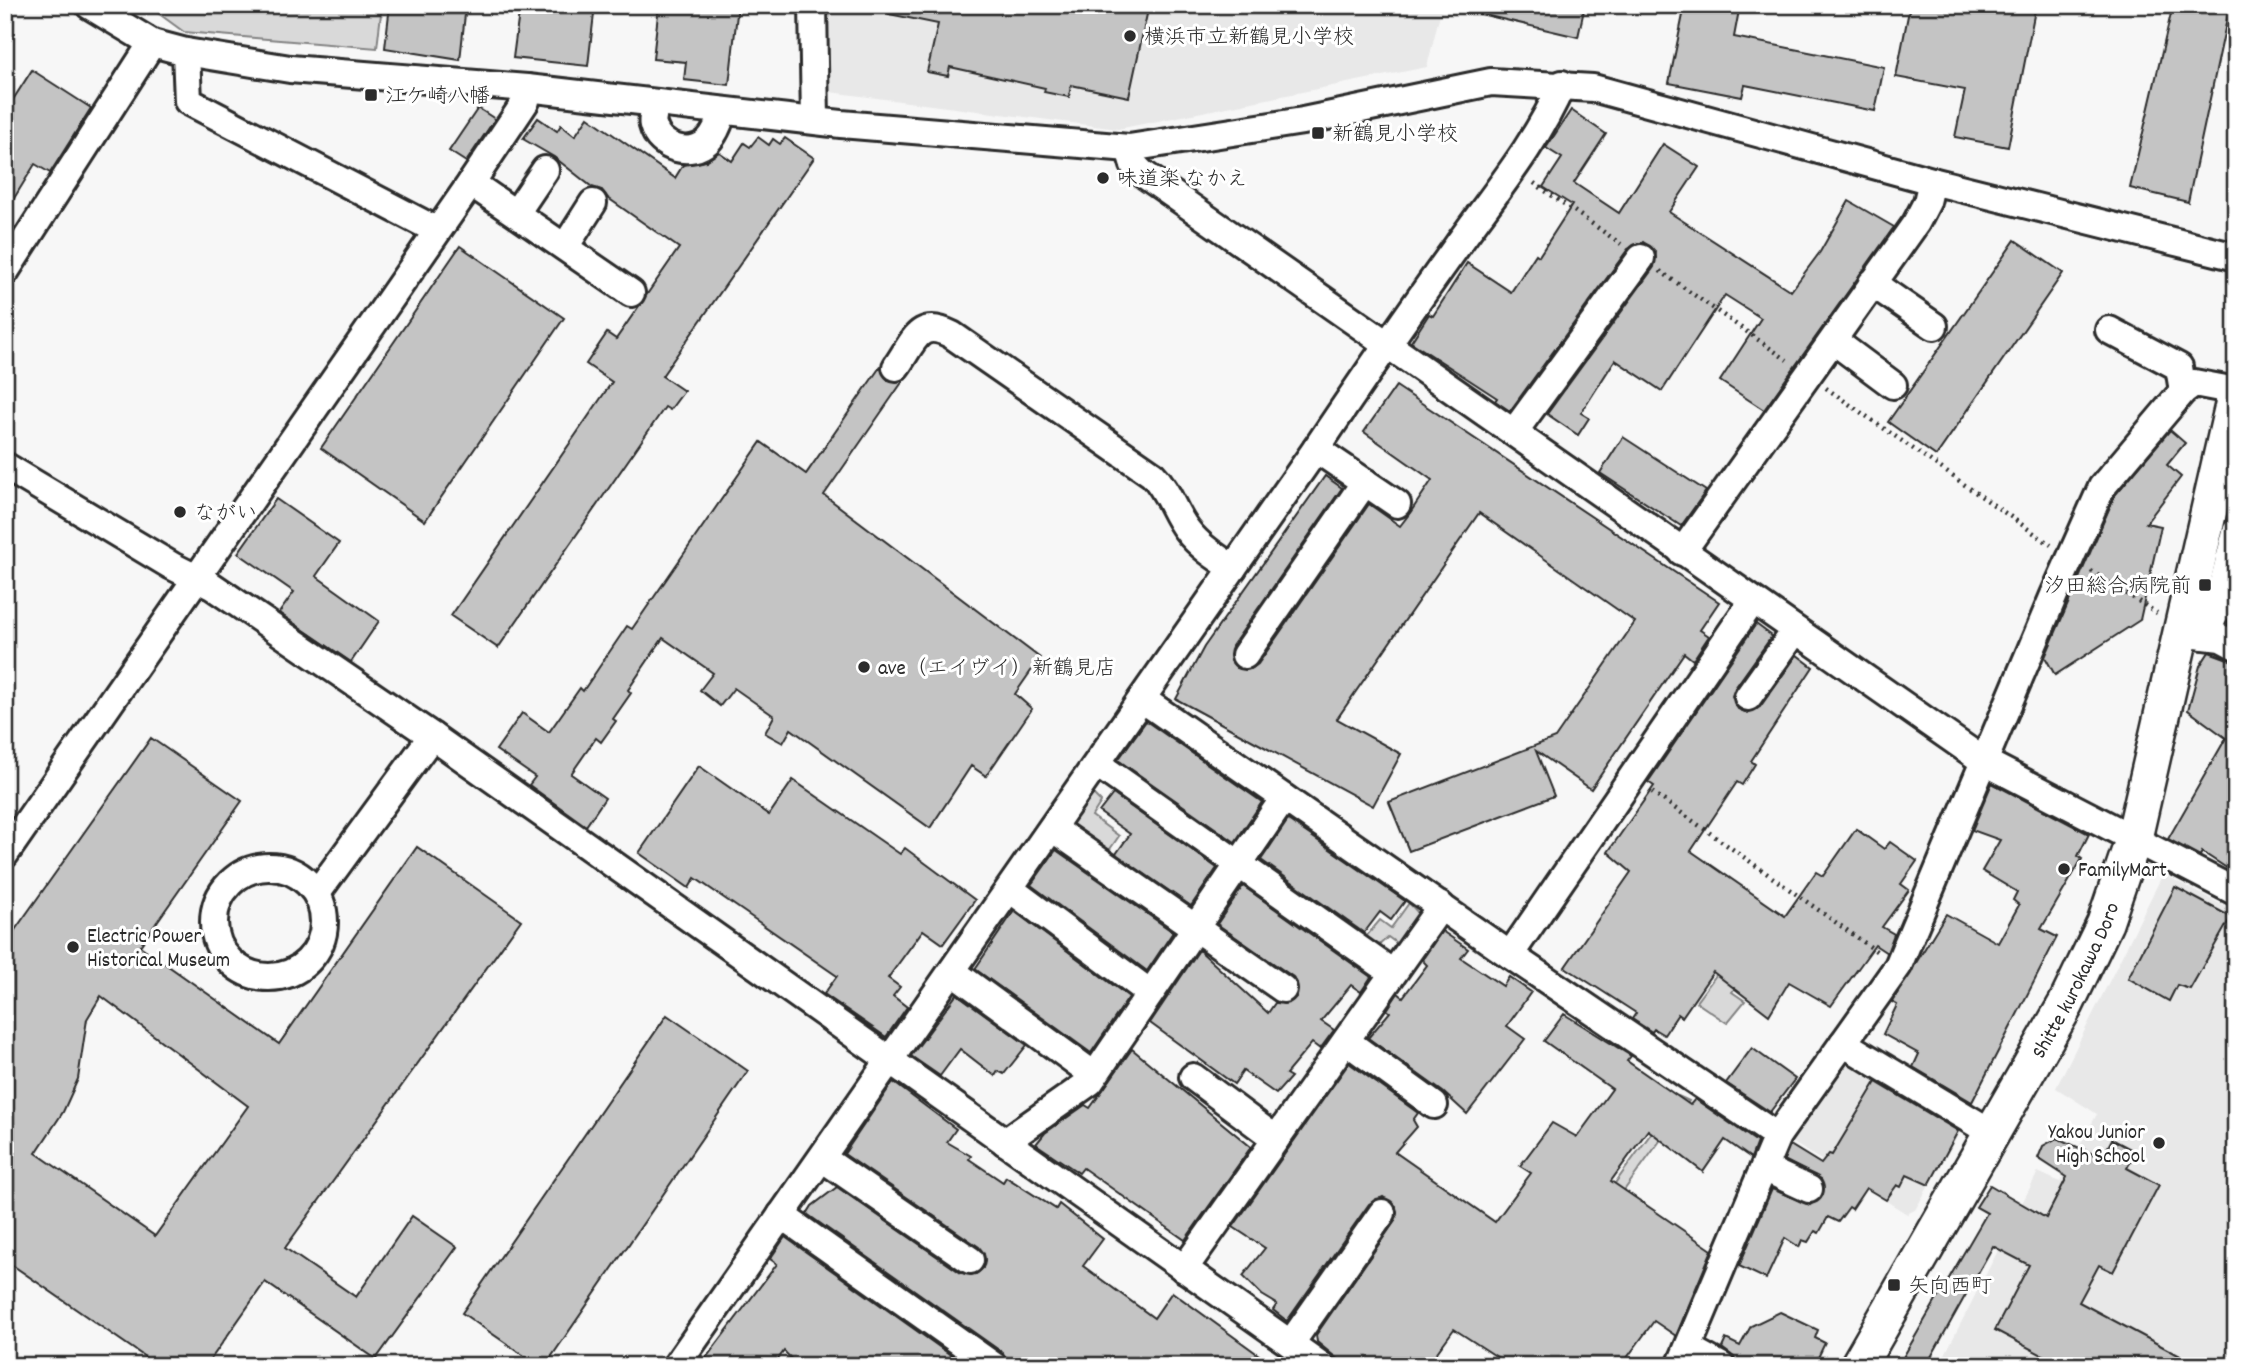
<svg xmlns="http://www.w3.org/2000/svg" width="2241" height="1371" font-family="Dekko,'Klee One',sans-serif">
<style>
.built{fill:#e8e8e8}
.green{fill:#d9d9d9;stroke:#828282;stroke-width:2}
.building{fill:#c4c4c4;stroke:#2b2b2b;stroke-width:2;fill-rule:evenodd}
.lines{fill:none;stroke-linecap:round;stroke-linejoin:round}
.minor-casing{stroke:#2b2b2b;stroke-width:32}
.major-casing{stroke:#2b2b2b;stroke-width:40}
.path{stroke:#2b2b2b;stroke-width:4.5;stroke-dasharray:2 5;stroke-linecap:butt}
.minor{stroke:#fff;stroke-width:26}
.major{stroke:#fff;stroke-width:35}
.poi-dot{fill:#2b2b2b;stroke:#fff;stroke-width:2.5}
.labels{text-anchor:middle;stroke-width:6;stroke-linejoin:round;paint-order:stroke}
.poi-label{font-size:21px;fill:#2b2b2b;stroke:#fff;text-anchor:start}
.street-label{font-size:21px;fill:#2b2b2b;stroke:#fff}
</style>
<rect width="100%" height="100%" fill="#f7f7f7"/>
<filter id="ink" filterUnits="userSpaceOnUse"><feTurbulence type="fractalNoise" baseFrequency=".0143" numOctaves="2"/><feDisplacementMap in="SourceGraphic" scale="14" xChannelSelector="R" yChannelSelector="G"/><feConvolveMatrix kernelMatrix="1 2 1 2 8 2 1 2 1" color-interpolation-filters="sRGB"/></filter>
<g filter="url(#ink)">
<g class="built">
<path d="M823 5H1442L1427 67 1118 129 830 92Z"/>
<path d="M2163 874 2236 912V1366H1939L2038 1172 2060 1182 2097 1114 2056 1088Z"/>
<path d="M1851 1055 1964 1125 1915 1210 1907 1214 1792 1142Z"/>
</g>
<g class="green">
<path d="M147 5H382L377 48 184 32Z"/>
<path d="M1093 794 1101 802 1092 816 1119 836 1108 852 1069 828Z"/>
<path d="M1409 903 1421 916 1399 945 1388 937 1376 948 1363 940 1380 920 1391 928Z"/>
<path d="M1728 959 1747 972 1732 992 1745 1001 1727 1023 1696 1002Z"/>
<path d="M1678 1096 1689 1101 1572 1262 1564 1254Z"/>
</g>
<g class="building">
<path d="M390 5H466L460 60 385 48Z"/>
<path d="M520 5H595L588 66 513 58Z"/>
<path d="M659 5H738L729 85 684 80 686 62 653 59Z"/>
<path d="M890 5H1149L1129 97 1071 85 1069 97 1044 92 1045 88 950 67 948 76 927 72 938 24 889 14Z"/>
<path d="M1477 5H1585L1578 37 1476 13Z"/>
<path d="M1685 5H1740L1734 37 1884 67 1875 111 1745 85 1742 97 1669 83Z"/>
<path d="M1910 5H2036L2008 147 1955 137 1965 90 1896 77Z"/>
<path d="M2173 5H2230L2188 202 2130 188Z"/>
<path d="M32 70 91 108 50 173 35 164 5 213V112Z"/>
<path d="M478 108 495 119 466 162 449 151Z"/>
<path d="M1571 110 1606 134 1574 183 1619 213 1663 144 1699 167 1669 212 1791 291 1820 252 1849 201 1894 227 1764 410 1720 381 1761 318 1725 295 1662 391 1615 360 1581 413 1589 418 1578 435 1547 414 1654 267 1656 252 1643 242 1628 249 1510 411 1495 401 1497 398 1411 342 1429 314 1433 316 1467 263 1511 292 1536 254 1539 256 1572 205 1543 187 1562 158 1546 148Z"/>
<path d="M588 117 675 178 683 165 706 161 719 152 732 161 744 143 750 147 758 137 769 145 773 139 780 144 785 138 814 158 662 376 684 391 670 410 665 407 498 648 451 616 612 382 586 364 607 333 616 339 679 248 608 198 602 190 592 187 554 157 523 139 538 118 557 131 561 125 575 136Z"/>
<path d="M2015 240 2063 273 1936 456 1888 422Z"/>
<path d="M460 246 564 318 425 521 321 448Z"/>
<path d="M880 367 888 380 903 381 824 495 1040 658 1015 694 1032 709 986 776 971 766 930 828 791 729 783 743 765 733 774 716 734 688 720 706 700 690 713 673 663 638 628 690 631 693 613 719 616 721 601 742 596 738 571 774 605 798 586 826 529 785 535 777 496 750 522 713 549 732 580 688 583 691 627 626 632 629 761 442 806 474Z"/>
<path d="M1396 386 1719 602 1700 630 1709 636 1693 660 1684 653 1591 789 1536 751 1554 796 1409 851 1389 802 1555 738 1635 622 1479 513 1337 719 1401 754 1373 806 1176 699 1204 647 1325 476 1342 488 1232 646 1231 661 1237 668 1251 669 1258 664 1369 504 1400 526 1410 513 1432 480 1364 432Z"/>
<path d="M2170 430 2185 443 2167 465 2181 477 2146 523 2161 526 2140 620 2055 675 2045 657 2115 495Z"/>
<path d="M1623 437 1706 491 1681 526 1600 473Z"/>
<path d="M276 499 339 543 316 576 379 621 351 662 279 613 294 592 238 553Z"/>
<path d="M1756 624 1772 636 1735 688 1732 696 1738 709 1747 713 1760 707 1797 655 1813 667 1751 761 1755 764 1742 785 1737 782 1691 851 1785 916 1816 872 1823 876 1856 829 1884 849 1890 842 1917 861 1901 884 1909 890 1882 927 1894 934 1887 953 1875 945 1831 1006 1789 982 1769 1015 1713 972 1682 1017 1678 1014 1664 1035 1654 1029 1652 1032 1632 1019 1636 1013 1565 967 1631 872 1608 852 1654 786 1648 782Z"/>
<path d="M2209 652 2236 662V874L2202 852 2200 856 2168 839 2226 738 2188 710 2200 666Z"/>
<path d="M1146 721 1262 802 1235 842 1118 760Z"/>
<path d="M151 738 242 801 140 946 279 1044 417 847 521 920 285 1248 356 1297 412 1216 457 1247 376 1359 265 1282 206 1366H158L5 1260V944ZM101 996 248 1106 155 1236 36 1153 63 1112 78 1079 87 1019Z"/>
<path d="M699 766 769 815 793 780 900 854 905 848 975 900 943 944 923 930 888 978 900 987 893 996 907 1007 886 1037 824 994 837 976 695 878 689 888 639 853Z"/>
<path d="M1992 783 2089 834 2078 856 2082 859 2041 929 2057 937 1972 1102 1913 1067 1919 1054 1883 1034 1897 1005 1892 1002 1946 914 1998 943 2019 905 2013 900 2017 892 1982 871 2000 840 1972 830Z"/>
<path d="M1113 794 1217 868 1191 906 1116 854 1130 834 1099 812Z"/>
<path d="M1288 820 1405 901 1391 920 1380 912 1364 933 1261 860Z"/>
<path d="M1056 850 1173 932 1147 971 1031 885Z"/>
<path d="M1243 886 1371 977 1361 992 1351 985 1321 1021 1334 1030 1320 1049 1312 1043 1286 1074 1291 1077 1276 1094 1243 1071 1234 1084 1150 1023 1199 950 1268 1013 1275 1003H1289L1296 997 1297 983 1293 977 1217 924Z"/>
<path d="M2175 887 2231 917 2190 989 2177 985 2169 1001 2128 978Z"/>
<path d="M1014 911 1129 997 1091 1053 975 969Z"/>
<path d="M1442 931 1468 949 1461 958 1503 986 1509 977 1531 992 1507 1026 1525 1039 1467 1114 1443 1092 1368 1038 1390 1012 1387 1010 1398 993 1403 997 1427 965 1422 960Z"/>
<path d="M957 994 1027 1045 1004 1074 998 1071 995 1076 960 1049 940 1076 911 1056Z"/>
<path d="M1564 1014 1631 1056 1627 1061 1690 1105 1695 1099 1757 1142 1751 1158 1725 1140 1703 1172 1648 1130 1611 1181 1712 1250 1676 1336 1654 1321 1621 1366H1511L1454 1329 1427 1366H1346L1317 1342 1316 1335 1395 1221 1396 1206 1383 1197 1369 1204 1287 1321 1273 1310 1277 1304 1262 1295 1243 1276 1265 1248 1233 1227 1349 1063 1418 1113 1413 1120 1417 1127 1395 1152 1495 1222 1531 1173 1520 1166 1552 1123 1577 1137 1612 1089 1544 1041Z"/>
<path d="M667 1015 748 1071 545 1366H539L462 1313Z"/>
<path d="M1752 1048 1795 1079 1770 1112 1726 1083Z"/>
<path d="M1132 1049 1251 1147 1185 1240 1083 1168 1079 1173 1036 1144 1045 1133 1085 1105 1090 1108Z"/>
<path d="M893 1082 956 1129 947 1142 971 1156 969 1159 1003 1182 1006 1177 1056 1209 1059 1204 1103 1239 1083 1266 1154 1318 1172 1292 1274 1366H1009L1003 1353 807 1214 812 1206 837 1187 961 1273 976 1274 983 1268 984 1254 979 1247 844 1154Z"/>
<path d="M1876 1082 1958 1131 1929 1185 1907 1175 1901 1187 1897 1185 1886 1200 1866 1188 1852 1209 1849 1207 1838 1222 1828 1217 1819 1233 1815 1231 1808 1242 1802 1240 1799 1247 1785 1238 1766 1279 1739 1266 1772 1189 1810 1205 1823 1195 1821 1179 1784 1160 1790 1145 1821 1164 1829 1154 1832 1155Z"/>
<path d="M2057 1138 2102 1158 2112 1139 2136 1152 2127 1168 2159 1185 2113 1272 2099 1265 2079 1302 2199 1366H2063L1995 1330 2029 1265 1993 1246 1926 1366H1898L1987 1213 1976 1207 1990 1185 2046 1218 2067 1177 2038 1158 2043 1146Z"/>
<path d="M785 1237 966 1366H798L784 1351 773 1366H700L777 1264 770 1259Z"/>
<path d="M1780 1312 1818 1330 1815 1338 1825 1343 1814 1366H1737L1734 1357 1722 1348 1726 1339 1740 1346 1751 1326Z"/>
</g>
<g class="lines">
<defs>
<g id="minor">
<path d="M89 5 152 43 186 52 290 69 527 88 841 124 1129 148 1303 121 1491 82 1593 88 1932 181 2236 257"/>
<path d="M813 5 815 120"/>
<path d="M186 52 188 101 436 230"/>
<path d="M656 103C655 109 651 120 653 125 659 149 691 157 708 141 716 133 720 121 723 111"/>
<path d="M1129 148 1134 165 1142 173 1985 762 2236 892"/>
<path d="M471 183 631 293"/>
<path d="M516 213 545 170"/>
<path d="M565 247 593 203"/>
<path d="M5 272 152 43"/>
<path d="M1872 283 1934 326"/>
<path d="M2109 330 2179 367 2183 391"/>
<path d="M1834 341 1893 385"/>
<path d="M896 367C914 342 918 317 952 335L1152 474C1169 491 1173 512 1187 530 1199 546 1216 557 1233 568"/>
<path d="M1514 432 1641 258"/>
<path d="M1316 449 1397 504"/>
<path d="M5 466 172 566 212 586 432 736 1322 1366"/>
<path d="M1682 552 1916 223 1927 202 1932 181"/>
<path d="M2188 634 2221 638 2236 646"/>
<path d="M2204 636 2216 612 2236 532"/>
<path d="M1245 655 1365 482"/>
<path d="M1748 697 1795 631"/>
<path d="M1142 699 1510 955 1777 1136"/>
<path d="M1097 764 1393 973"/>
<path d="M1052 828 1283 989"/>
<path d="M5 854 471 183 526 101 527 88"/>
<circle cx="269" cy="922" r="55"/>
<path d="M1010 889 1150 993"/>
<path d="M317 893 432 736"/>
<path d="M1510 955 1752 602"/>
<path d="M952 971 1094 1075"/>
<path d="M1346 1041 1434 1105"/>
<path d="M1843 1043 1992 1133"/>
<path d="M1193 1077 1276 1139"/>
<path d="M1005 1142 1090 1082 1284 798"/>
<path d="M822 1158 970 1260"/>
<path d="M1764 1168 1809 1189"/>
<path d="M781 1215 994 1366"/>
<path d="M1184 1269 1441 906"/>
<path d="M1291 1343 1382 1213"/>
<path d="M1688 1348 1721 1366"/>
<path d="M676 1366 1316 449C1362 380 1409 313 1457 246 1494 194 1537 143 1562 84"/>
<path d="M1680 1366 1777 1136 1898 966 2054 595 2102 487 2183 391 2194 383 2236 391"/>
</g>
<g id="major">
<path id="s1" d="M1858 1366 2066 1004 2105 923 2134 838 2236 392"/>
</g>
</defs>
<use href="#minor" class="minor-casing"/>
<use href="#major" class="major-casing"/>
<g class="path">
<path d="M1534 183 1621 244"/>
<path d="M1660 271 1787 360"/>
<path d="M1826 388 2051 545"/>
<path d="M2091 571 2157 613"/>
<path d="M1652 792 1879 953"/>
</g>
<use href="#minor" class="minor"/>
<use href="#major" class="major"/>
</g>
</g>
<g class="poi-dot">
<circle cx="1130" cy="36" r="7"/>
<rect x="364" y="88" width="14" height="14" rx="3.5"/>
<rect x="1311" y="126" width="14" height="14" rx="3.5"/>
<circle cx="1103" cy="178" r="7"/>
<circle cx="180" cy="512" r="7"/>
<rect x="2198" y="578" width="14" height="14" rx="3.5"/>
<circle cx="864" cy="667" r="7"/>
<circle cx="2064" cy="869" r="7"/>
<circle cx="73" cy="947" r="7"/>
<circle cx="2159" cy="1143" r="7"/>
<rect x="1887" y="1278" width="14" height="14" rx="3.5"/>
</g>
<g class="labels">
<g class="poi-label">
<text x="1144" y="43">横浜市立新鶴見小学校</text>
<text x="385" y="102">江ケ崎八幡</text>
<text x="1332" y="140">新鶴見小学校</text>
<text x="1117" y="185">味道楽 なかえ</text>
<text x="194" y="519">ながい</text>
<text x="2191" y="592" text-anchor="end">汐田総合病院前</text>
<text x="878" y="674">ave（エイヴイ）新鶴見店</text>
<text x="2078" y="876">FamilyMart</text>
<text x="87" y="942">Electric Power<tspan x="87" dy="24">Historical Museum</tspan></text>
<text x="2145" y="1138" text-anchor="end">Yakou Junior<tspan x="2145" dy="24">High School</tspan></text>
<text x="1908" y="1292">矢向西町</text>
</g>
<g class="street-label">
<text dy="7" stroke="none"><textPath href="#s1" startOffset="443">Shitte kurokawa Doro</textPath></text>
</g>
</g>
<rect width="2241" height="1371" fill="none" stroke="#fff" stroke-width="28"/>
<rect x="14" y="14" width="2213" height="1343" fill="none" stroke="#2b2b2b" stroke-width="2.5" filter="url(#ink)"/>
</svg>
